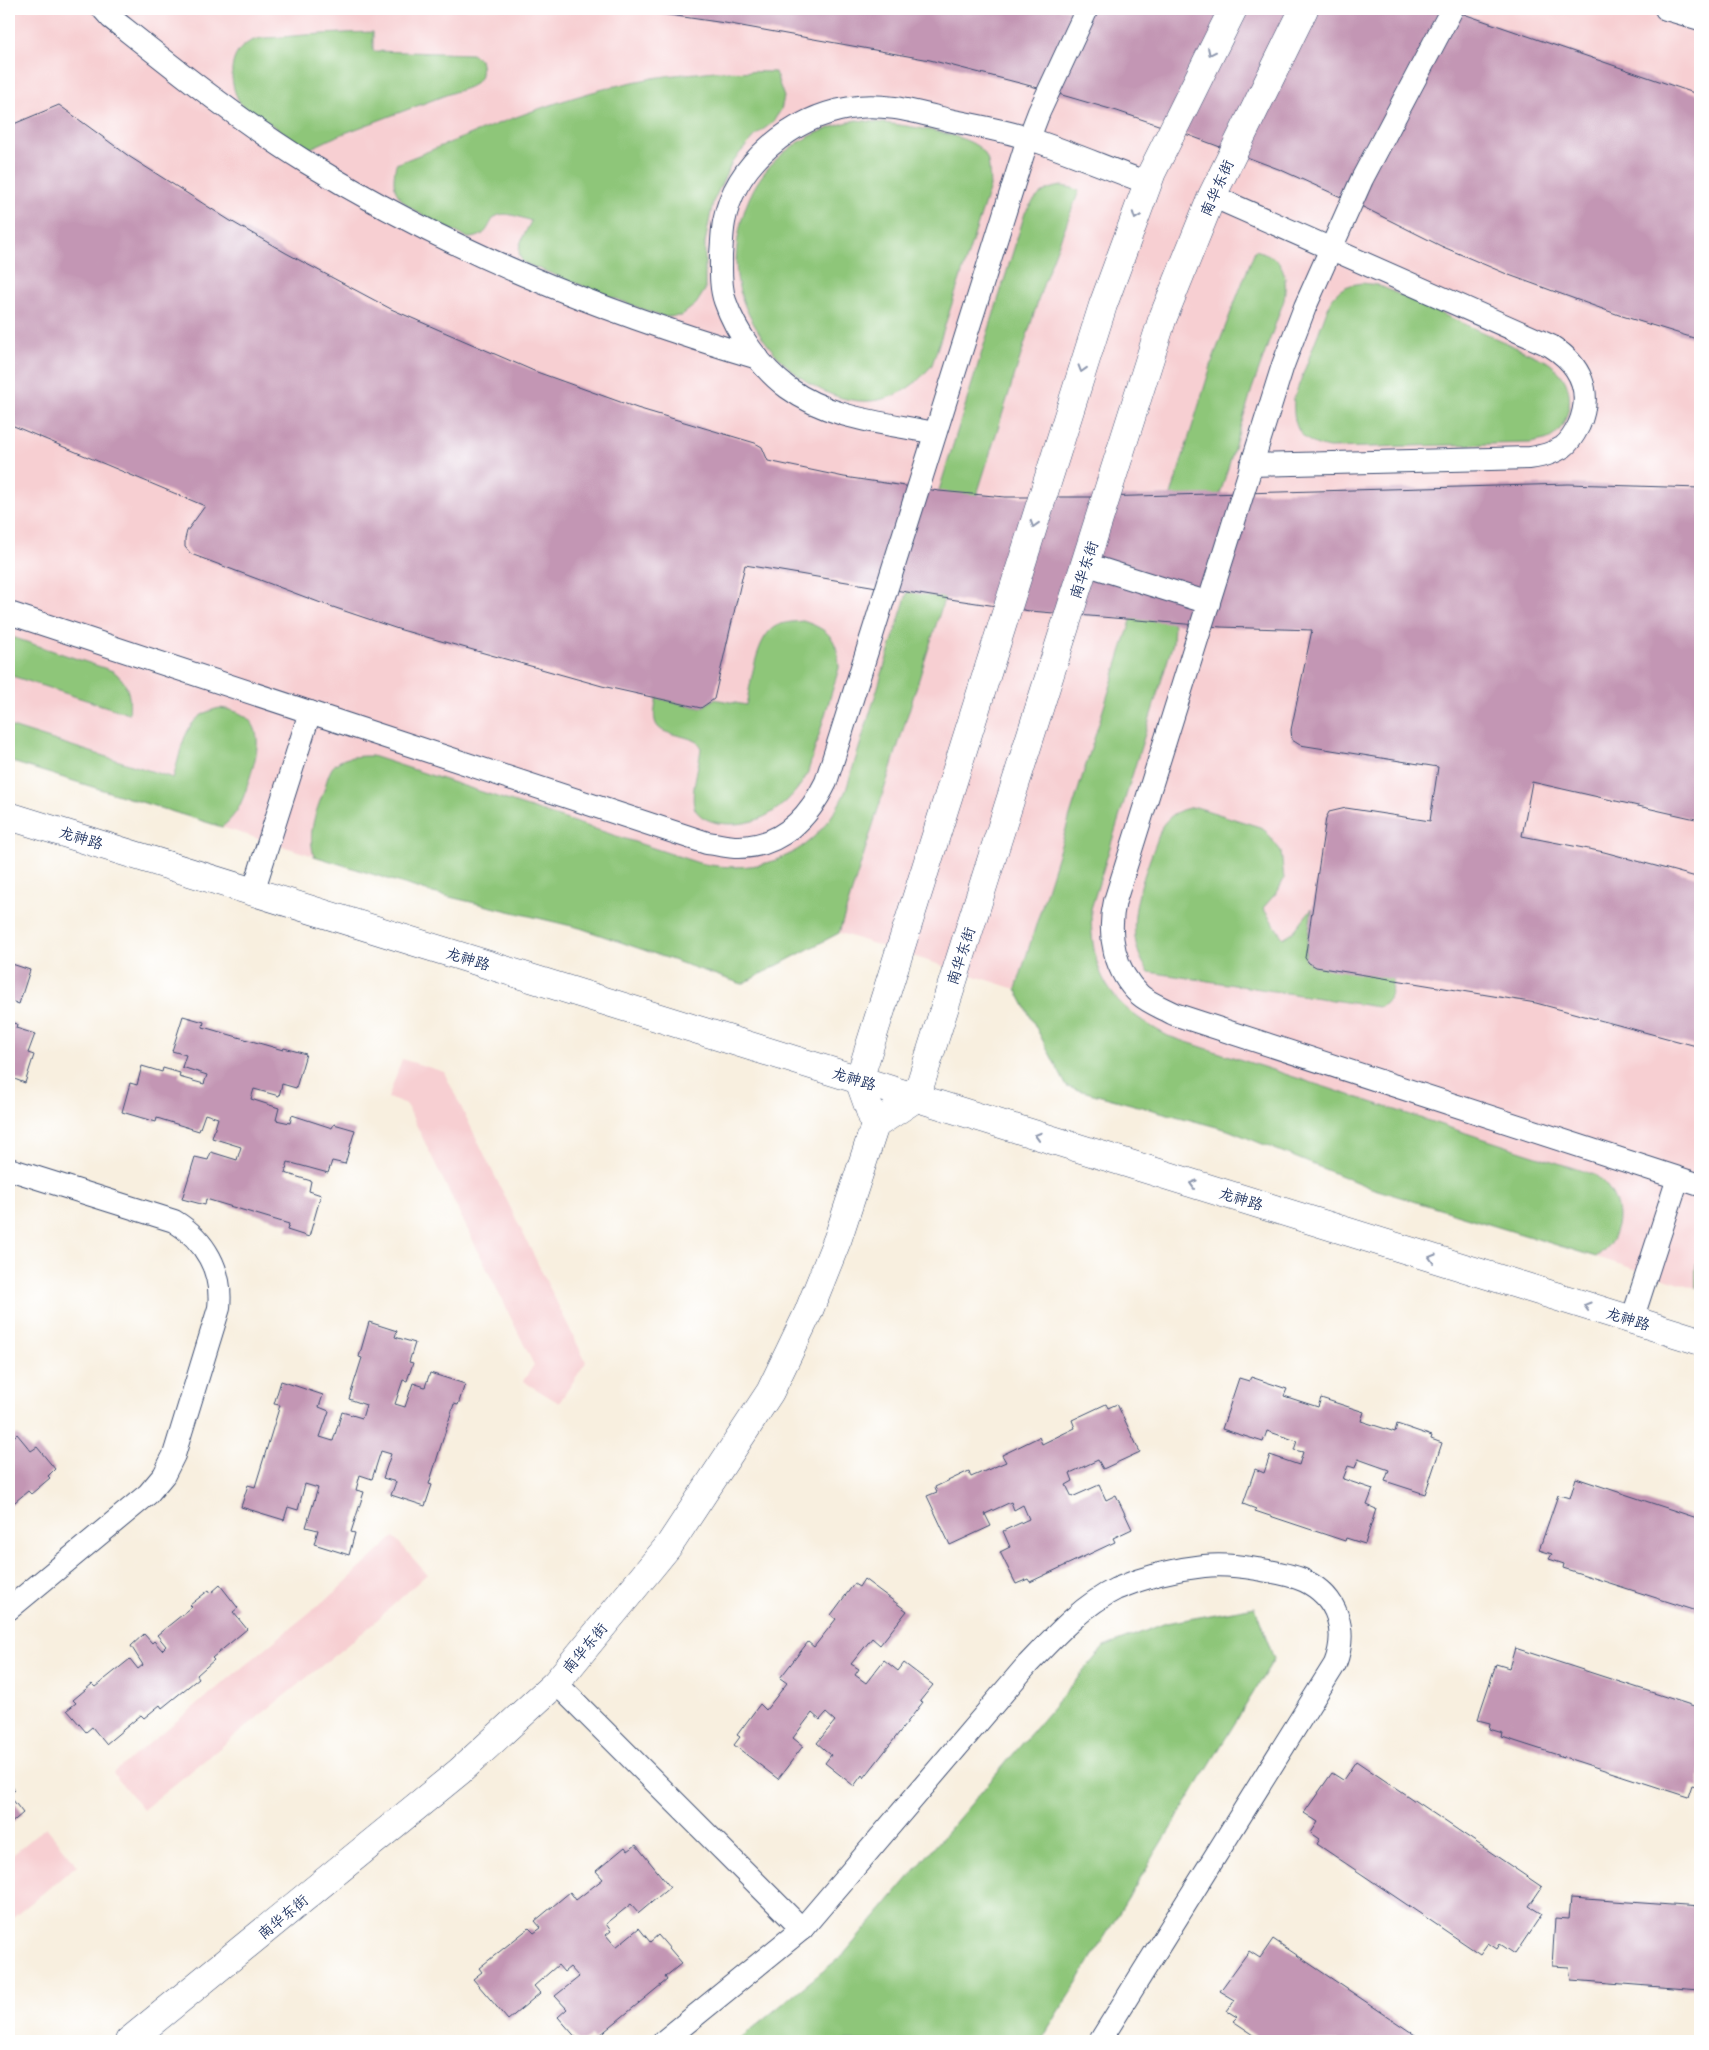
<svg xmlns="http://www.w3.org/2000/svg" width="1709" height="2050" font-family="Sriracha,'LXGW WenKai TC',sans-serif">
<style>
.built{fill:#f7cfd2}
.green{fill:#8ec679;stroke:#547a6c}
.building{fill:#c396b4}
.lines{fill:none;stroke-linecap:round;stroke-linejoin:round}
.service-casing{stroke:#3c4c71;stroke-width:24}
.minor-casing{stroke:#3c4c71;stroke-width:29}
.service{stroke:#fff;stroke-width:22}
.minor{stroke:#fff;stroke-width:28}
.oneway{stroke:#8d97ae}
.labels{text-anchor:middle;stroke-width:4.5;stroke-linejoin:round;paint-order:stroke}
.street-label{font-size:15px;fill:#1b2f5e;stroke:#fff}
</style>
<rect width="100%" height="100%" fill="#fff"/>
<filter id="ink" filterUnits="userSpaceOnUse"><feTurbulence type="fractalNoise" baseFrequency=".02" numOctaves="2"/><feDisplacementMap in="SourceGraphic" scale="10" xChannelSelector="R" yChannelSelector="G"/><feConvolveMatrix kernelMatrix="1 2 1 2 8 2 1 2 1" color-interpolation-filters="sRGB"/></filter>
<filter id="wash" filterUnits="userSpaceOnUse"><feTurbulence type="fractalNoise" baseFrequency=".0096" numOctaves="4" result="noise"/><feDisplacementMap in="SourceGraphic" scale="20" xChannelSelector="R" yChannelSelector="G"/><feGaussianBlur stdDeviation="1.12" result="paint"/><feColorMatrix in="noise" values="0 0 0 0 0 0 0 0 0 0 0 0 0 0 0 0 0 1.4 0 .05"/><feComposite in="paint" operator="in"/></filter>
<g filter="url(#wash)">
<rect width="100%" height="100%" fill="#f8efdf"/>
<g class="built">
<path d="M9 9H1700V1289L1371 1188 1228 1130 1067 1087 1016 989 840 933 742 984 580 928 433 893 9 761Z"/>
<path d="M402 1059 444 1072 586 1362 559 1403 523 1381 534 1365 406 1104 388 1098Z"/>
<path d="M394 1537 427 1574 367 1629 143 1810 113 1773 337 1590Z"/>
<path d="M46 1827 77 1865 9 1921V1858Z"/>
</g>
<g class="green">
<path d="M373 32V51L472 54 480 60C486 82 473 87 454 92L337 136 309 149 241 105C228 84 226 50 254 40 262 37 273 38 281 37 312 34 343 33 373 32Z"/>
<path d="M714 71 775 72 784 97 781 110 772 123 756 135 732 162 713 202 705 243V290L696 304 681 316 665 317 655 314 524 263C512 250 525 235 531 221 475 199 503 238 468 238 449 228 409 213 398 195 392 186 394 174 396 164 480 131 564 94 653 78 673 74 694 74 714 71Z"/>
<path d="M856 120C884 123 963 130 982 150 991 159 989 175 990 187L932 365C869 446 771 376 743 301 733 274 735 246 742 219 758 160 800 134 856 120Z"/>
<path d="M1062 186 1072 188 1079 191 1044 282 839 933 742 984 580 928 433 893 314 856C307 832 316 812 324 790 326 784 328 774 332 768 341 756 358 756 372 756L699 863C766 877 818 853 846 790L1025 213C1035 197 1043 188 1062 186Z"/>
<path d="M1255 250C1284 257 1288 273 1284 300L1252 389 1204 547 1149 566 1214 356Z"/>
<path d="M1362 283 1378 285 1546 361C1568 375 1575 396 1565 420 1562 427 1557 434 1550 438 1545 441 1537 441 1531 443L1329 448C1299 442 1292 427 1294 398L1330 302C1338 289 1346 285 1362 283Z"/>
<path d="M1138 598 1169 615 1174 625 1173 643 1091 909C1091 977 1109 1004 1168 1036L1595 1175C1625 1197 1626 1235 1596 1257L1371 1188 1228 1130 1067 1087 1016 989Z"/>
<path d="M803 621C830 630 838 639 839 668L807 775C787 808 758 829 718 823 709 821 699 817 695 809 689 796 700 763 701 747L698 742C671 729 646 740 657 698L701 708 714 699 746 705C751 685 755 641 773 628 781 622 793 622 803 621Z"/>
<path d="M9 636 113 671C128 682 131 696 129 714L9 675Z"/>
<path d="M220 708C265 714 261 743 250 777 244 797 239 814 222 827L9 761V726L173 778C183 748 182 715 220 708Z"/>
<path d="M1196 807 1263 828 1281 851 1284 879 1278 891 1263 908 1283 938 1293 932 1312 908 1305 958 1393 979C1391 992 1392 1003 1378 1007L1149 972C1116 929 1147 871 1162 826 1172 813 1180 809 1196 807Z"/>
<path d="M1700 1249V1289L1696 1288C1695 1274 1695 1262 1700 1249Z"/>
<path d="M1255 1607 1274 1659 1041 2041H737L844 1954 1104 1647 1166 1623Z"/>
</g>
<g id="blocks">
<g class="building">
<path d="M628 9H1449L1700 95V340L1619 315 1509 275 1441 246 1361 206 1281 170 1191 136 1117 111 1031 86 930 60 725 23Z"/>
<path d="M59 105 130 157 229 220 286 253 391 309 534 371 637 408 755 443 762 447 768 461 844 477 939 491 1005 497H1100L1568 484 1700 488V820L1532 782 1522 836 1604 852 1700 878V1047L1536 1003 1316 967 1309 963 1305 958 1306 952 1326 818 1329 812 1346 808 1430 821 1438 767 1300 745 1292 740 1291 730 1312 630 1221 627 1030 611 943 598 745 565 714 699 701 708 602 686 398 629 321 603 191 554 185 547V539L187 531 205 506 9 424V126Z"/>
<path d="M9 963 30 970 19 1004 9 1000Z"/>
<path d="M183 1016 204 1022 203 1027 283 1050 284 1048 306 1054 296 1088 282 1084 279 1096 254 1089 251 1099 279 1108 276 1120 290 1123 292 1115 332 1128 334 1124 355 1130 345 1164 332 1161 328 1173 288 1162 285 1173 311 1181 309 1191 321 1195 309 1237 287 1230 289 1224 206 1199 205 1205 182 1199 195 1157 208 1160 211 1152 237 1160 241 1147 212 1138 218 1118 205 1114 199 1131 157 1118 156 1122 122 1112 130 1083 137 1085 142 1066 162 1072 163 1068 180 1073 179 1077 204 1084 207 1075 182 1067 186 1055 172 1051Z"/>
<path d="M9 1022 17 1024 16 1028 35 1034 28 1053 34 1055 25 1083 9 1077Z"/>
<path d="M369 1322 397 1331 395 1337 415 1343 409 1362 413 1363 407 1381 403 1380 395 1404 405 1407 413 1383 425 1387 430 1373 465 1384 458 1405 454 1404 429 1484 432 1485 425 1506 391 1495 396 1482 383 1478 391 1454 381 1451 372 1479 360 1475 356 1490 364 1492 351 1532 355 1533 349 1555 314 1544 318 1530 306 1527 318 1488 305 1484 298 1510 288 1507 284 1520 241 1507 248 1485 255 1487 280 1405 274 1404 281 1381 323 1395 319 1407 329 1411 320 1437 333 1441 342 1412 362 1418 366 1405 349 1399 362 1358 359 1357Z"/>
<path d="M1251 1377 1287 1389 1284 1396 1318 1407 1321 1398 1364 1412 1361 1421 1395 1432 1397 1424 1432 1436 1431 1439 1442 1443 1425 1494 1385 1481 1389 1470 1358 1459 1355 1468 1348 1466 1343 1479 1373 1489 1367 1505 1376 1509 1365 1544 1346 1538 1345 1541 1255 1511 1256 1509 1243 1504 1255 1469 1264 1473 1270 1455 1299 1465 1303 1452 1294 1450 1297 1441 1267 1431 1263 1442 1222 1429 1239 1378 1249 1381Z"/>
<path d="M1106 1404 1108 1408 1117 1404 1140 1452 1103 1469 1098 1460 1070 1473 1073 1481 1066 1485 1072 1497 1099 1485 1106 1500 1116 1495 1132 1529 1113 1538 1115 1542 1030 1582 1028 1579 1016 1584 1000 1552 1010 1547 1003 1531 1029 1519 1023 1505 1014 1510 1011 1502 985 1514 991 1526 950 1545 927 1496 937 1492 935 1487 969 1471 971 1477 1006 1462 1002 1455 1039 1437 1042 1444 1075 1428 1072 1420Z"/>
<path d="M17 1434 31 1451 37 1447 55 1469 48 1476 50 1478 31 1494 28 1491 9 1507V1441Z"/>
<path d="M1576 1478 1700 1519V1612L1563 1568 1564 1564 1549 1559 1552 1554 1539 1550 1558 1495 1570 1498Z"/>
<path d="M864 1579 907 1611 880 1645 872 1638 851 1664 859 1669 855 1675 866 1683 884 1660 898 1671 904 1663 933 1685 920 1701 923 1702 864 1778 862 1775 854 1786 825 1763 831 1755 817 1743 835 1721 826 1713 820 1720 812 1713 793 1738 803 1746 778 1779 734 1745 740 1737 737 1735 760 1704 766 1710 787 1683 780 1678 808 1642 814 1647 836 1619 831 1615 854 1584 859 1587Z"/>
<path d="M220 1585 238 1608 233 1612 247 1629 212 1658 214 1660 197 1675 199 1678 162 1708 160 1705 144 1718 141 1715 106 1744 92 1727 86 1732 67 1710 76 1703 73 1700 92 1684 95 1687 130 1659 138 1669 143 1665 131 1646 144 1634 152 1643 154 1641 162 1650 166 1646 157 1635 192 1607 190 1605 209 1590 211 1593Z"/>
<path d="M1515 1648 1700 1708V1787L1692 1785 1688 1797 1502 1737 1503 1733 1489 1729 1490 1723 1478 1720 1480 1712 1496 1664 1509 1668Z"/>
<path d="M1356 1761 1542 1887 1529 1906 1542 1914 1515 1954 1500 1944 1497 1949 1488 1943 1480 1954 1317 1844 1320 1839 1311 1833 1318 1822 1304 1813 1332 1773 1343 1780Z"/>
<path d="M9 1783 15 1790 9 1795 23 1813 9 1825Z"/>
<path d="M636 1845 670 1887 639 1913 631 1904 606 1924 611 1931 606 1935 616 1947 639 1928 650 1942 658 1935 682 1963 665 1977 667 1980 594 2040 591 2036 585 2041H579L558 2017 567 2009 555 1996 579 1977 570 1967 564 1972 558 1965 534 1986 540 1993 508 2020 473 1979 482 1972 479 1968 529 1928 534 1933 541 1928 535 1921 570 1892 576 1900 603 1879 596 1871 625 1847 628 1851Z"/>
<path d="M1571 1898 1700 1907V1990L1571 1980 1569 1967 1552 1966 1555 1918 1569 1919Z"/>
<path d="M1273 1939 1424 2041H1263L1233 2021 1237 2017 1227 2011 1235 2000 1220 1991 1249 1951 1260 1958Z"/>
</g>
</g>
</g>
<g filter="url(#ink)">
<use href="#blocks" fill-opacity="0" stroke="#3c4c71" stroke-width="1"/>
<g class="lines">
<defs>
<g id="service">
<path d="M103 9 111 18C174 68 237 119 306 162 450 251 596 310 758 358"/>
<path d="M1452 9 1362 179 1305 307 1283 365 1115 901C1107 934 1114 971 1140 995 1149 1003 1163 1008 1174 1014L1700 1185"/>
<path d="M1666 9 1700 19"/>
<path d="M1212 196 1551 346C1581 365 1593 392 1579 425 1575 433 1570 442 1563 447 1552 454 1542 456 1530 458L1251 465"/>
<path d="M935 433C886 423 830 419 788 388 761 368 736 333 725 301 720 287 721 270 721 255 722 244 722 233 724 222 735 163 793 117 850 108 883 102 916 112 949 120 976 126 1004 130 1030 139 1070 152 1109 169 1148 183"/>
<path d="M1085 564 1209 603"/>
<path d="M9 613 707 843C717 844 728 847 738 847 781 847 809 817 826 782L1024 151 1039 112 1087 9"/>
<path d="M253 892 310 712"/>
<path d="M9 1169 174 1221C205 1240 223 1271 219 1308L174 1455 164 1475 148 1494 9 1609"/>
<path d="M1632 1320 1678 1178"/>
<path d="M556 1683 802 1929"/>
<path d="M664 2041 802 1929 1027 1665C1053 1638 1081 1606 1116 1589 1144 1577 1174 1569 1204 1566 1222 1564 1240 1566 1257 1569 1272 1572 1291 1574 1305 1581 1338 1597 1348 1631 1335 1664L1100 2041"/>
</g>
<g id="minor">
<path d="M1233 9 1152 172 1103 305 859 1080 875 1125 916 1098 1162 320 1212 196 1304 9"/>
<path d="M9 816 1700 1341"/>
<path d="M129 2041 460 1771 556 1683 670 1544 770 1392 808 1313 838 1238 875 1125"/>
</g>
</defs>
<use href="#service" class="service-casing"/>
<use href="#minor" class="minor-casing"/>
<use href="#service" class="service"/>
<use href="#minor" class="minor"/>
</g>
<defs><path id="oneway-chevron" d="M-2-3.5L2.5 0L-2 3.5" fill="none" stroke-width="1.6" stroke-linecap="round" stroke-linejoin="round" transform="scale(1.25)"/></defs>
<g class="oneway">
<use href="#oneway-chevron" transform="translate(1211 52) rotate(116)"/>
<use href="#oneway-chevron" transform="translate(1136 216) rotate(110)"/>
<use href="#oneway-chevron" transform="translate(1082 369) rotate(107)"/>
<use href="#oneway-chevron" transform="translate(1034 524) rotate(107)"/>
<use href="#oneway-chevron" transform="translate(1038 1136) rotate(-163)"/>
<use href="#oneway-chevron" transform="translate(1193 1184) rotate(-163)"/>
<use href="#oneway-chevron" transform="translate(1432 1258) rotate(-163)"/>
<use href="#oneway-chevron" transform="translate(1587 1306) rotate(-163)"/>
</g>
</g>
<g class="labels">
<g class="street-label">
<text transform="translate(1217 188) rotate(-66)" y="5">南华东街</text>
<text transform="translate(1084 570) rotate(-72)" y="5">南华东街</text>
<text transform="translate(81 838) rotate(17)" y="5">龙神路</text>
<text transform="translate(961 956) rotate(-72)" y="5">南华东街</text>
<text transform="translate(468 959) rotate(17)" y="5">龙神路</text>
<text transform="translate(854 1079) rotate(17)" y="5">龙神路</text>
<text transform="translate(1241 1199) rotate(17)" y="5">龙神路</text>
<text transform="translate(1628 1319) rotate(17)" y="5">龙神路</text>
<text transform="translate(585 1648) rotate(-50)" y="5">南华东街</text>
<text transform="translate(283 1917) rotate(-40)" y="5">南华东街</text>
</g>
</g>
<rect width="1709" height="2050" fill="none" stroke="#fff" stroke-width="30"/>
</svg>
